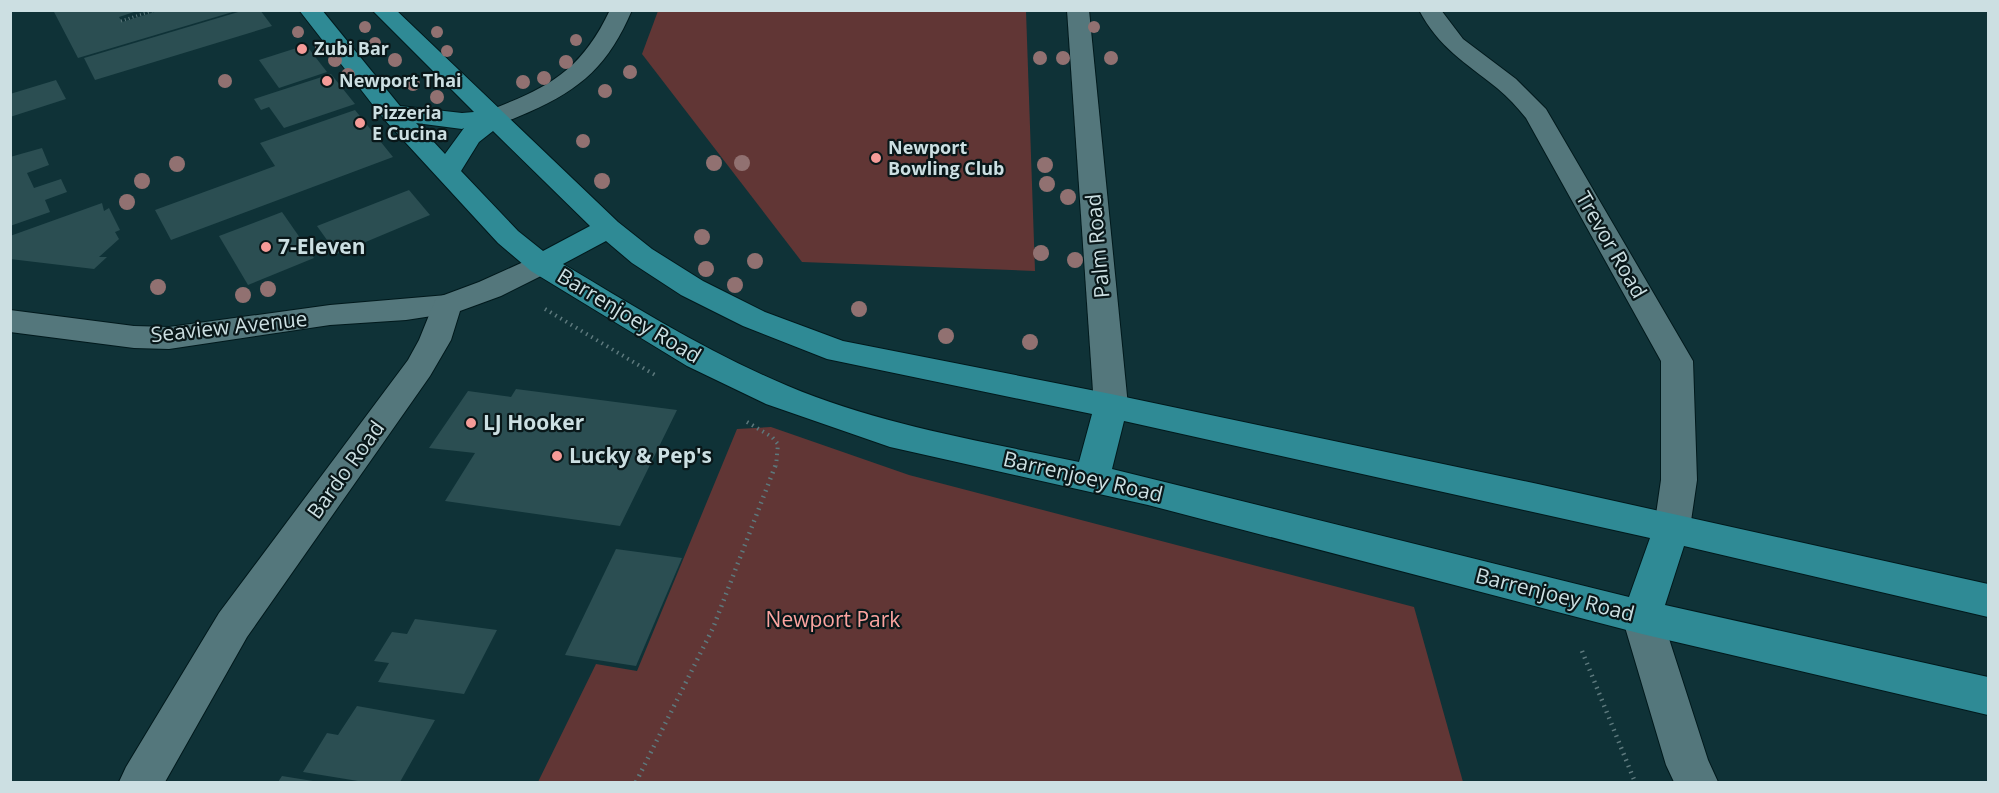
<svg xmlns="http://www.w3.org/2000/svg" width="1999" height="793" font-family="'Open Sans',sans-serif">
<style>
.green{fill:#613635}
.building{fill:#2b4e52}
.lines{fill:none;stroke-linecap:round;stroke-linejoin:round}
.street-casing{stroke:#00191c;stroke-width:2}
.secondary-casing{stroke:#00191c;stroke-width:2}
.primary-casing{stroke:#00191c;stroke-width:2}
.path-far2{stroke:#5d797d;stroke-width:3;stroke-dasharray:1 3;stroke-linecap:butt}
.path-far1{stroke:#5d797d;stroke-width:4;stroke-dasharray:1.5 4.5;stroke-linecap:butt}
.path{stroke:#5d797d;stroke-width:4.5;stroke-dasharray:1.5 5;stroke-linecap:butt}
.street{fill:#54777c;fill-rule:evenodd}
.secondary{fill:#54777c;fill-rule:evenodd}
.primary{fill:#2f8a95;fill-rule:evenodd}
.tree{fill:#917171}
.poi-dot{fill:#f59b98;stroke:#091719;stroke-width:2}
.labels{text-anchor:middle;stroke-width:4.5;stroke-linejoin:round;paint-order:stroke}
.far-poi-label{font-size:18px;font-weight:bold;fill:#ccdfe2;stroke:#091719;text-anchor:start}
.street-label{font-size:21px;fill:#ccdfe2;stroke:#091719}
.poi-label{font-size:21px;font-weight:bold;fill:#ccdfe2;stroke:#091719;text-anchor:start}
.park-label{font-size:21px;fill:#fca4a0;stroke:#091719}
</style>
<rect width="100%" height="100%" fill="#0f3237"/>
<g class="green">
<path d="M658 11H1026L1035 271 802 262 642 54Z"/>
<path d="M771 427 909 475 1414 607 1463 782H538L596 664 637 671 737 429Z"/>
</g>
<g class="building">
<path d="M53 10H140L119 17 122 22 161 10 236 11 78 58Z"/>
<path d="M245 10H260L272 26 95 80 84 58Z"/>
<path d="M306 45 327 72 279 88 259 60Z"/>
<path d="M331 74 355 104 284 128 269 107 261 110 254 99Z"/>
<path d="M56 80 66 99 10 117V94Z"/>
<path d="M355 110 393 157 171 240 155 210 275 166 260 143Z"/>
<path d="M42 148 49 165 27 173 34 188 61 179 67 192 45 200 50 212 10 226V157Z"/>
<path d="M409 190 430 215 337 254 317 226Z"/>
<path d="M102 203 104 211 109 208 120 230 115 232 119 239 99 257H107L94 269 10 259V236Z"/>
<path d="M282 212 314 258 248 285 219 236Z"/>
<path d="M516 389 677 410 620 526 445 501 475 453 429 448 468 391 511 397Z"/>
<path d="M616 549 682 558 636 666 565 655Z"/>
<path d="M415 619 497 630 464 694 378 682 389 663 374 661 392 632 407 634Z"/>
<path d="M357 706 435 720 400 782H364L303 772 327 733 338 735Z"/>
<path d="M282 776 313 781V782H278Z"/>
</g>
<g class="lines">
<defs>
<g id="street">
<path d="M610 10H632C609 64 582 89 529 112 515 118 500 126 485 122L481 117 485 112C547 88 580 73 610 10Z"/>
<path d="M1067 10H1089L1128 406 1123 415 1111 418 1099 415 1094 406Z"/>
<path d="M1419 10H1441L1463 39 1516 79 1546 109 1693 361 1697 480 1690 528 1685 539 1672 543 1659 539 1654 528 1661 480V361L1526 118C1517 107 1508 97 1497 88 1465 62 1439 48 1419 10Z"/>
<path d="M447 295 458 298 462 305 458 312 406 320 330 325 169 349 134 348 10 332V310L134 326 169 327 330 305Z"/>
<path d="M1642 600 1656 605 1662 617 1708 760 1718 782H1674L1666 765 1622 617 1628 605Z"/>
</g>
<path id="secondary" d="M541 254 551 257 556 264 551 271 501 296 460 311 451 340 430 376 247 637 165 782H119L126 767 219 613 408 360 419 340 436 298 479 282Z"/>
<path id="primary" d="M299 10H322L400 106 462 113 474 112 372 10H396L618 222 652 249 703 281 765 312 843 341 1111 394 1538 484 1988 584V617L1684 546 1665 605 1988 677V715L1642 634 1148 505 890 447 766 404 687 366 531 271 498 243 383 118ZM416 123 462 129 464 128 445 154ZM493 131 590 226 543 251 518 231 461 171 479 142ZM606 241 632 263 681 295 743 326 827 359 1092 414 1079 462C981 441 881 425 788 386 709 353 637 308 563 264ZM1124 421 1650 538 1629 597 1112 469Z"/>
</defs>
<use href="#street" class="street-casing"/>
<use href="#secondary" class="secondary-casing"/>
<use href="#primary" class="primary-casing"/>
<path class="path-far2" d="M121 21 155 10"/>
<g class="path-far1">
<path d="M545 309 655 375"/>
<path d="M747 422 772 437 778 444 776 466"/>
</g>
<g class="path">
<path d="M1582 651 1635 782"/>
<path d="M636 782 713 628 776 464"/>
</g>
<use href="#street" class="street"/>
<use href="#secondary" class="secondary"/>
<use href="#primary" class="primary"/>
</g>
<g class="tree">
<circle cx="365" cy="27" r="6"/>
<circle cx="1094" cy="27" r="6"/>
<circle cx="298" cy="32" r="6"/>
<circle cx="437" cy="32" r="6"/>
<circle cx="576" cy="40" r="6"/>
<circle cx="375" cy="43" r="6"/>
<circle cx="321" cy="47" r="6"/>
<circle cx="447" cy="51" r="6"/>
<circle cx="1040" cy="58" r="7"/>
<circle cx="1063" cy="58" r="7"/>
<circle cx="1111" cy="58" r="7"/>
<circle cx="335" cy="60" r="7"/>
<circle cx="395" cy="60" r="7"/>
<circle cx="566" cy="62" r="7"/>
<circle cx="630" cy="72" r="7"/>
<circle cx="348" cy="75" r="7"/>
<circle cx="544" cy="78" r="7"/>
<circle cx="225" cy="81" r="7"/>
<circle cx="523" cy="82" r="7"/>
<circle cx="413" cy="84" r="7"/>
<circle cx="605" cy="91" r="7"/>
<circle cx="437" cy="97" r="7"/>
<circle cx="583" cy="141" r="7"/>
<circle cx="714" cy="163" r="8"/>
<circle cx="742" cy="163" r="8"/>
<circle cx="177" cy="164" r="8"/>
<circle cx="1045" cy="165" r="8"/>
<circle cx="142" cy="181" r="8"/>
<circle cx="602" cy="181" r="8"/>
<circle cx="1047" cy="184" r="8"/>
<circle cx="1068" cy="197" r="8"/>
<circle cx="127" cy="202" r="8"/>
<circle cx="702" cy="237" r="8"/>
<circle cx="1041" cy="253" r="8"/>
<circle cx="1075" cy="260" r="8"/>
<circle cx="755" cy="261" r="8"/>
<circle cx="706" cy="269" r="8"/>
<circle cx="735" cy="285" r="8"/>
<circle cx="158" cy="287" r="8"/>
<circle cx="268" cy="289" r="8"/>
<circle cx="243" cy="295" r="8"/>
<circle cx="859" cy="309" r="8"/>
<circle cx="946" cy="336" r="8"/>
<circle cx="1030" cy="342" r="8"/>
</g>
<g class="poi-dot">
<circle cx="302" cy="49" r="6"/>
<circle cx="327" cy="81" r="6"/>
<circle cx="360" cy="123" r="6"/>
<circle cx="876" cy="158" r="6"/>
<circle cx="266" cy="247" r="6"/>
<circle cx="471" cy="423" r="6"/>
<circle cx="557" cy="456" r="6"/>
</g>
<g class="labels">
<g class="far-poi-label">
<text x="314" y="55">Zubi Bar</text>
<text x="339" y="87">Newport Thai</text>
<text x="372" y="119">Pizzeria<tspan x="372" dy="21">E Cucina</tspan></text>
<text x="888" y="154">Newport<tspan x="888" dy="21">Bowling Club</tspan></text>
</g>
<g class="street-label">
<text transform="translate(1611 245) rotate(60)" y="7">Trevor Road</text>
<text transform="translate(1098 246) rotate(-95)" y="7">Palm Road</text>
<text transform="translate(629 316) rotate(31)" y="7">Barrenjoey Road</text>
<text transform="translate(229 327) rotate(-6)" y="7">Seaview Avenue</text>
<text transform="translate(346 470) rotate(-54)" y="7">Bardo Road</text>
<text transform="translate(1083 477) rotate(13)" y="7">Barrenjoey Road</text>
<text transform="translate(1555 595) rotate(14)" y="7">Barrenjoey Road</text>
</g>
<g class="poi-label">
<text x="278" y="254">7-Eleven</text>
<text x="483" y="430">LJ Hooker</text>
<text x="569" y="463">Lucky &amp; Pep's</text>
</g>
<g class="park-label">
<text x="833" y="627">Newport Park</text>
</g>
</g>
<rect width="1999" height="793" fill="none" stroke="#ccdfe2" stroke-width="24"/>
</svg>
